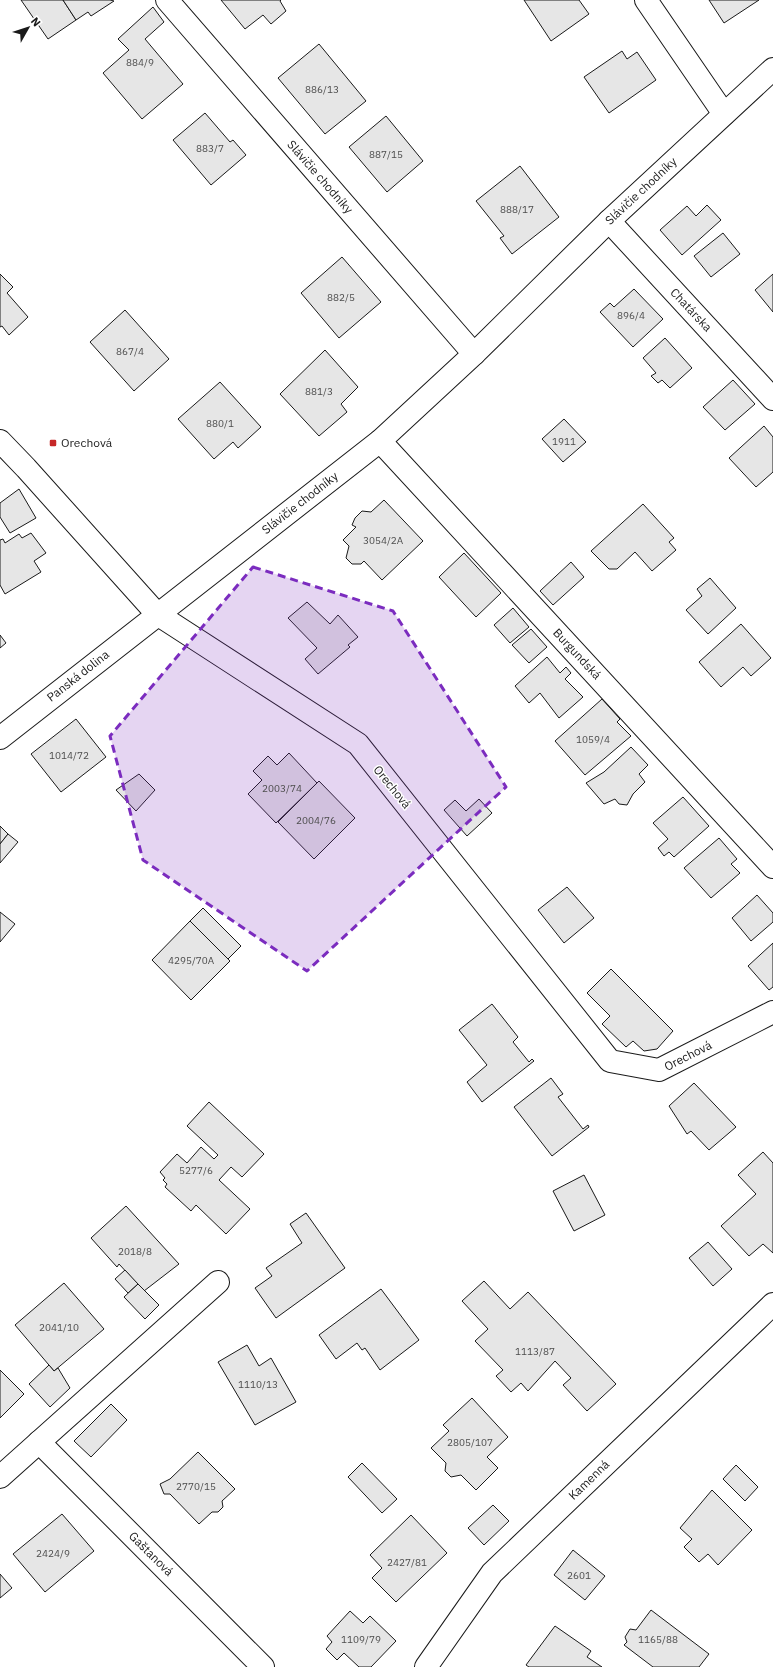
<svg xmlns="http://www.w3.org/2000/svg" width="773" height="1667" font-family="'IBM Plex Sans',sans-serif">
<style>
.building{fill:#e6e6e6;stroke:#1a1a1a}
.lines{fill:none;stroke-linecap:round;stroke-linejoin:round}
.street-casing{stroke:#1a1a1a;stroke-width:24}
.street{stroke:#fff;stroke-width:22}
.marked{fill:#7b2cbf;fill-opacity:0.2;stroke:#7b2cbf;stroke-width:3;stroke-dasharray:8 5;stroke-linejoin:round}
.poi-dot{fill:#c62828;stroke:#fff;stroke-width:1.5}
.labels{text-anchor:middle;stroke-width:3;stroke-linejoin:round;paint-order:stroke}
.number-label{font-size:10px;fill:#4d4d4d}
.street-label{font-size:12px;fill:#1a1a1a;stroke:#fff}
.poi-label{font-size:12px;fill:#1a1a1a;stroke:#fff;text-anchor:start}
</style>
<rect width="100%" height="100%" fill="#fff"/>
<g class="building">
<path d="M21 0H63L76 20 48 39Z"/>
<path d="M63 0H110L114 1 91 16 88 12 76 20Z"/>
<path d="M221 0H281L280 1 286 11 271 24 263 15 245 29Z"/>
<path d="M524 0H579L589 14 551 41Z"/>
<path d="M709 0H759L724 23Z"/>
<path d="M153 7 164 22 145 39 183 84 142 119 103 73 129 50 118 39Z"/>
<path d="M319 44 366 101 325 134 278 78Z"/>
<path d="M622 51 627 59 637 52 656 80 609 113 584 77Z"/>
<path d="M205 113 230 142 233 140 246 155 211 185 173 140Z"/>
<path d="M386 116 423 161 387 192 349 147Z"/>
<path d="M520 166 559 217 512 254 500 238 504 236 476 201Z"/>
<path d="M707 205 721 220 682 255 660 230 687 206 696 216Z"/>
<path d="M723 233 740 254 711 277 694 256Z"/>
<path d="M342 257 381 302 339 338 301 293Z"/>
<path d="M0 274 13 287 7 293 28 317 9 335 2 326 0 327Z"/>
<path d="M773 274V312L755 290Z"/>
<path d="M634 289 663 319 633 347 600 312 610 303 614 307Z"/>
<path d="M125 310 169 359 134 391 90 342Z"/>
<path d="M665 338 692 368 670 388 662 380 658 383 651 376 656 373 643 358Z"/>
<path d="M325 350 358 387 341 404 347 412 319 436 280 394Z"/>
<path d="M733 380 755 404 725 430 703 407Z"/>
<path d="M220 382 261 427 238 448 233 442 214 459 178 419Z"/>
<path d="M564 419 586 442 563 462 542 439Z"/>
<path d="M764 426 773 437V472L756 487 729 458Z"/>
<path d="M19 489 36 518 10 533 0 517V503Z"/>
<path d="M384 500 423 541 382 580 364 561 361 564H352L346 558 349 546 343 540 356 527 352 525 355 518 362 511 371 512Z"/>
<path d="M643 504 674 538 669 542 676 550 652 571 635 552 617 569H609L591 551Z"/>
<path d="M31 533 46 553 34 561 41 572 5 594 0 585V540L3 539 5 543 19 534 22 538Z"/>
<path d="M464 553 501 593 476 617 439 577Z"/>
<path d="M571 562 584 577 553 605 540 591Z"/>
<path d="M710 578 736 608 708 634 686 610 702 596 697 589Z"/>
<path d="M307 602 330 624 338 615 358 637 348 645 350 647 318 674 305 659 317 648 288 618Z"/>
<path d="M513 608 529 627 510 643 494 625Z"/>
<path d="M741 624 771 658 751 676 743 667 721 687 699 662Z"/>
<path d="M531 629 547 647 529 663 512 645Z"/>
<path d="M0 635 6 643 0 648Z"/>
<path d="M547 657 560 673 566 667 571 673 565 679 583 697 559 718 540 693 529 703 515 686Z"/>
<path d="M602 699 620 719 617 722 631 736 585 775 555 741Z"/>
<path d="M76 719 106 757 61 792 31 754Z"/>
<path d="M631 747 648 765 639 774 645 782 633 794 627 805 619 804 615 799 604 804 586 783 604 772Z"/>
<path d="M289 753 317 783 276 823 248 794 262 780 253 771 268 756 277 765Z"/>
<path d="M139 774 155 790 136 811 116 790Z"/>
<path d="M319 781 355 818 314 859 278 822Z"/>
<path d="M683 797 709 826 674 857 669 852 664 856 658 848 668 839 653 823Z"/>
<path d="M479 799 492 813 467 836 444 810 455 800 466 811Z"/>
<path d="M0 826 8 834 0 844Z"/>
<path d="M8 834 18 842 0 863V844Z"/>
<path d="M719 838 737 859 731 864 740 873 711 898 684 868Z"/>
<path d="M567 887 594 918 564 943 538 910Z"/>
<path d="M757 895 773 913V922L751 941 732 918Z"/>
<path d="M203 908 241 946 228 959 190 921Z"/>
<path d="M0 912 15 924 0 942Z"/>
<path d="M190 921 230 961 191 1000 152 960Z"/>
<path d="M773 943V987L769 990 748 966Z"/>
<path d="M611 969 673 1031 657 1049 644 1051 633 1041 626 1047 602 1024 610 1016 587 993Z"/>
<path d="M492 1004 518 1037 513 1042 529 1062 532 1059 534 1061 482 1102 467 1082 487 1065 459 1030Z"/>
<path d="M551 1078 563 1094 558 1097 583 1129 588 1125 589 1127 552 1156 514 1107Z"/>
<path d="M694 1083 736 1127 709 1150 691 1131 687 1134 669 1106Z"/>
<path d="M209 1102 264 1154 242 1177 231 1167 219 1180 250 1209 226 1234 196 1205 191 1211 165 1187 167 1184 163 1180 165 1178 160 1172 177 1154 187 1163 201 1147 214 1159 218 1155 187 1126Z"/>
<path d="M763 1152 773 1163V1253L763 1244 749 1256 721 1226 756 1194 738 1175Z"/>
<path d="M584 1175 605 1215 574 1231 553 1191Z"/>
<path d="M126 1206 179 1264 144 1291 119 1264 117 1267 91 1238Z"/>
<path d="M306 1213 345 1268 276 1318 255 1288 272 1276 266 1268 302 1243 290 1224Z"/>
<path d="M708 1242 732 1269 713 1286 689 1258Z"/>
<path d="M125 1270 138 1284 128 1293 115 1279Z"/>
<path d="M484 1281 510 1309 528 1292 616 1384 587 1411 563 1385 571 1378 555 1361 528 1391 521 1383 511 1392 496 1376 503 1370 475 1341 488 1329 462 1301Z"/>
<path d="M64 1283 104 1329 54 1371 15 1325Z"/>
<path d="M138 1284 159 1305 145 1319 124 1297Z"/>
<path d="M381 1289 419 1340 380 1370 365 1348 362 1350 357 1343 336 1359 319 1335Z"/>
<path d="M247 1345 259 1366 271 1358 296 1402 255 1425 218 1362Z"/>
<path d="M49 1365 54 1371 58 1368 70 1388 50 1407 29 1384Z"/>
<path d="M0 1370 24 1394 0 1418Z"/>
<path d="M472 1398 508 1437 487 1457 498 1468 476 1490 461 1475 451 1477 445 1471 446 1463 431 1448 449 1431 443 1425Z"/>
<path d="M111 1404 127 1420 91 1457 74 1441Z"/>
<path d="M198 1452 235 1489 222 1501 223 1507 218 1512H212L199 1524 170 1494H164L160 1484 170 1479Z"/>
<path d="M362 1463 397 1499 382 1513 348 1477Z"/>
<path d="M736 1465 758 1487 745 1501 723 1479Z"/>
<path d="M712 1490 752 1530 718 1565 708 1554 699 1562 684 1547 692 1539 680 1528Z"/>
<path d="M493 1505 509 1521 484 1545 468 1528Z"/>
<path d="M62 1514 94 1551 45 1592 13 1554Z"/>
<path d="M411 1515 447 1553 396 1602 372 1578 382 1568 370 1555Z"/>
<path d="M573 1550 605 1576 585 1600 554 1575Z"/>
<path d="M0 1574 12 1588 0 1598Z"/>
<path d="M651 1610 709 1654 699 1667H653L624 1645 627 1642 625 1637 630 1629 636 1630Z"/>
<path d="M350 1611 363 1623 370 1616 396 1641 371 1667H359L344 1653 337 1660 326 1649 332 1642 327 1636Z"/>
<path d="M555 1626 591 1651 587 1657 602 1667H529L526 1665Z"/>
</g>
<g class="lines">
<defs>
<g id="street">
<path d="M167 0 474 354"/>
<path d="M646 0 724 114"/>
<path d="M609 221 773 399"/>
<path d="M0 441 26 468 157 614 358 744 610 1061 659 1070 773 1012"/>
<path d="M380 441 773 867"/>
<path d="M0 738 380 441 474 354 609 221 773 69"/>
<path d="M39 1442 263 1667"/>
<path d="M0 1477 218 1282"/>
<path d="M426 1667 492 1573 773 1304"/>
</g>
</defs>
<use href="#street" class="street-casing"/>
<use href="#street" class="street"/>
</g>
<path class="marked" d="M253 567 393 611 506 787 307 971 143 860 110 736Z"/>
<rect class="poi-dot" x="49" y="439" width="8" height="8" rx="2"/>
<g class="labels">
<g class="number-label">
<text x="140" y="66">884/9</text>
<text x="322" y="93">886/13</text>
<text x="210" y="152">883/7</text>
<text x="386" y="158">887/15</text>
<text x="517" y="213">888/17</text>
<text x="341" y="301">882/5</text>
<text x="631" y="319">896/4</text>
<text x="130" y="355">867/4</text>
<text x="319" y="395">881/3</text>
<text x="220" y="427">880/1</text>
<text x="564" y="445">1911</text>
<text x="383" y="544">3054/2A</text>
<text x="593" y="743">1059/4</text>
<text x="69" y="759">1014/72</text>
<text x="282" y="792">2003/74</text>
<text x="316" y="824">2004/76</text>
<text x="191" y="964">4295/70A</text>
<text x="196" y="1174">5277/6</text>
<text x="135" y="1255">2018/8</text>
<text x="59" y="1331">2041/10</text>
<text x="535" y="1355">1113/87</text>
<text x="258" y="1388">1110/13</text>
<text x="470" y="1446">2805/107</text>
<text x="196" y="1490">2770/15</text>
<text x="53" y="1557">2424/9</text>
<text x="407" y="1566">2427/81</text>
<text x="579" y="1579">2601</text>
<text x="361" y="1643">1109/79</text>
<text x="658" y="1643">1165/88</text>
</g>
<g class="street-label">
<text transform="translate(320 177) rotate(49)" y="4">Slávičie chodníky</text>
<text transform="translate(641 191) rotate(-43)" y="4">Slávičie chodníky</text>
<text transform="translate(691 310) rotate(47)" y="4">Chatárska</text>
<text transform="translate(300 503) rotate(-38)" y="4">Slávičie chodníky</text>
<text transform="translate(577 654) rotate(47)" y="4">Burgundská</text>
<text transform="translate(78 676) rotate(-38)" y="4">Panská dolina</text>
<text transform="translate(392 787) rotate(51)" y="4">Orechová</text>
<text transform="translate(688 1056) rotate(-27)" y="4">Orechová</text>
<text transform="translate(589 1480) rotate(-44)" y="4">Kamenná</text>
<text transform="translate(151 1554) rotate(45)" y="4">Gaštanová</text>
</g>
<g class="poi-label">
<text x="61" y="447">Orechová</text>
</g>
</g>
<g transform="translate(28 28) rotate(51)" stroke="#ffffff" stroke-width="3" paint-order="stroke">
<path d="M0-3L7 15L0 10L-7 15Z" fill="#1a1a1a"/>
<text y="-6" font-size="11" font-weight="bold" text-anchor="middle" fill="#1a1a1a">N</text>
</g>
</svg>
